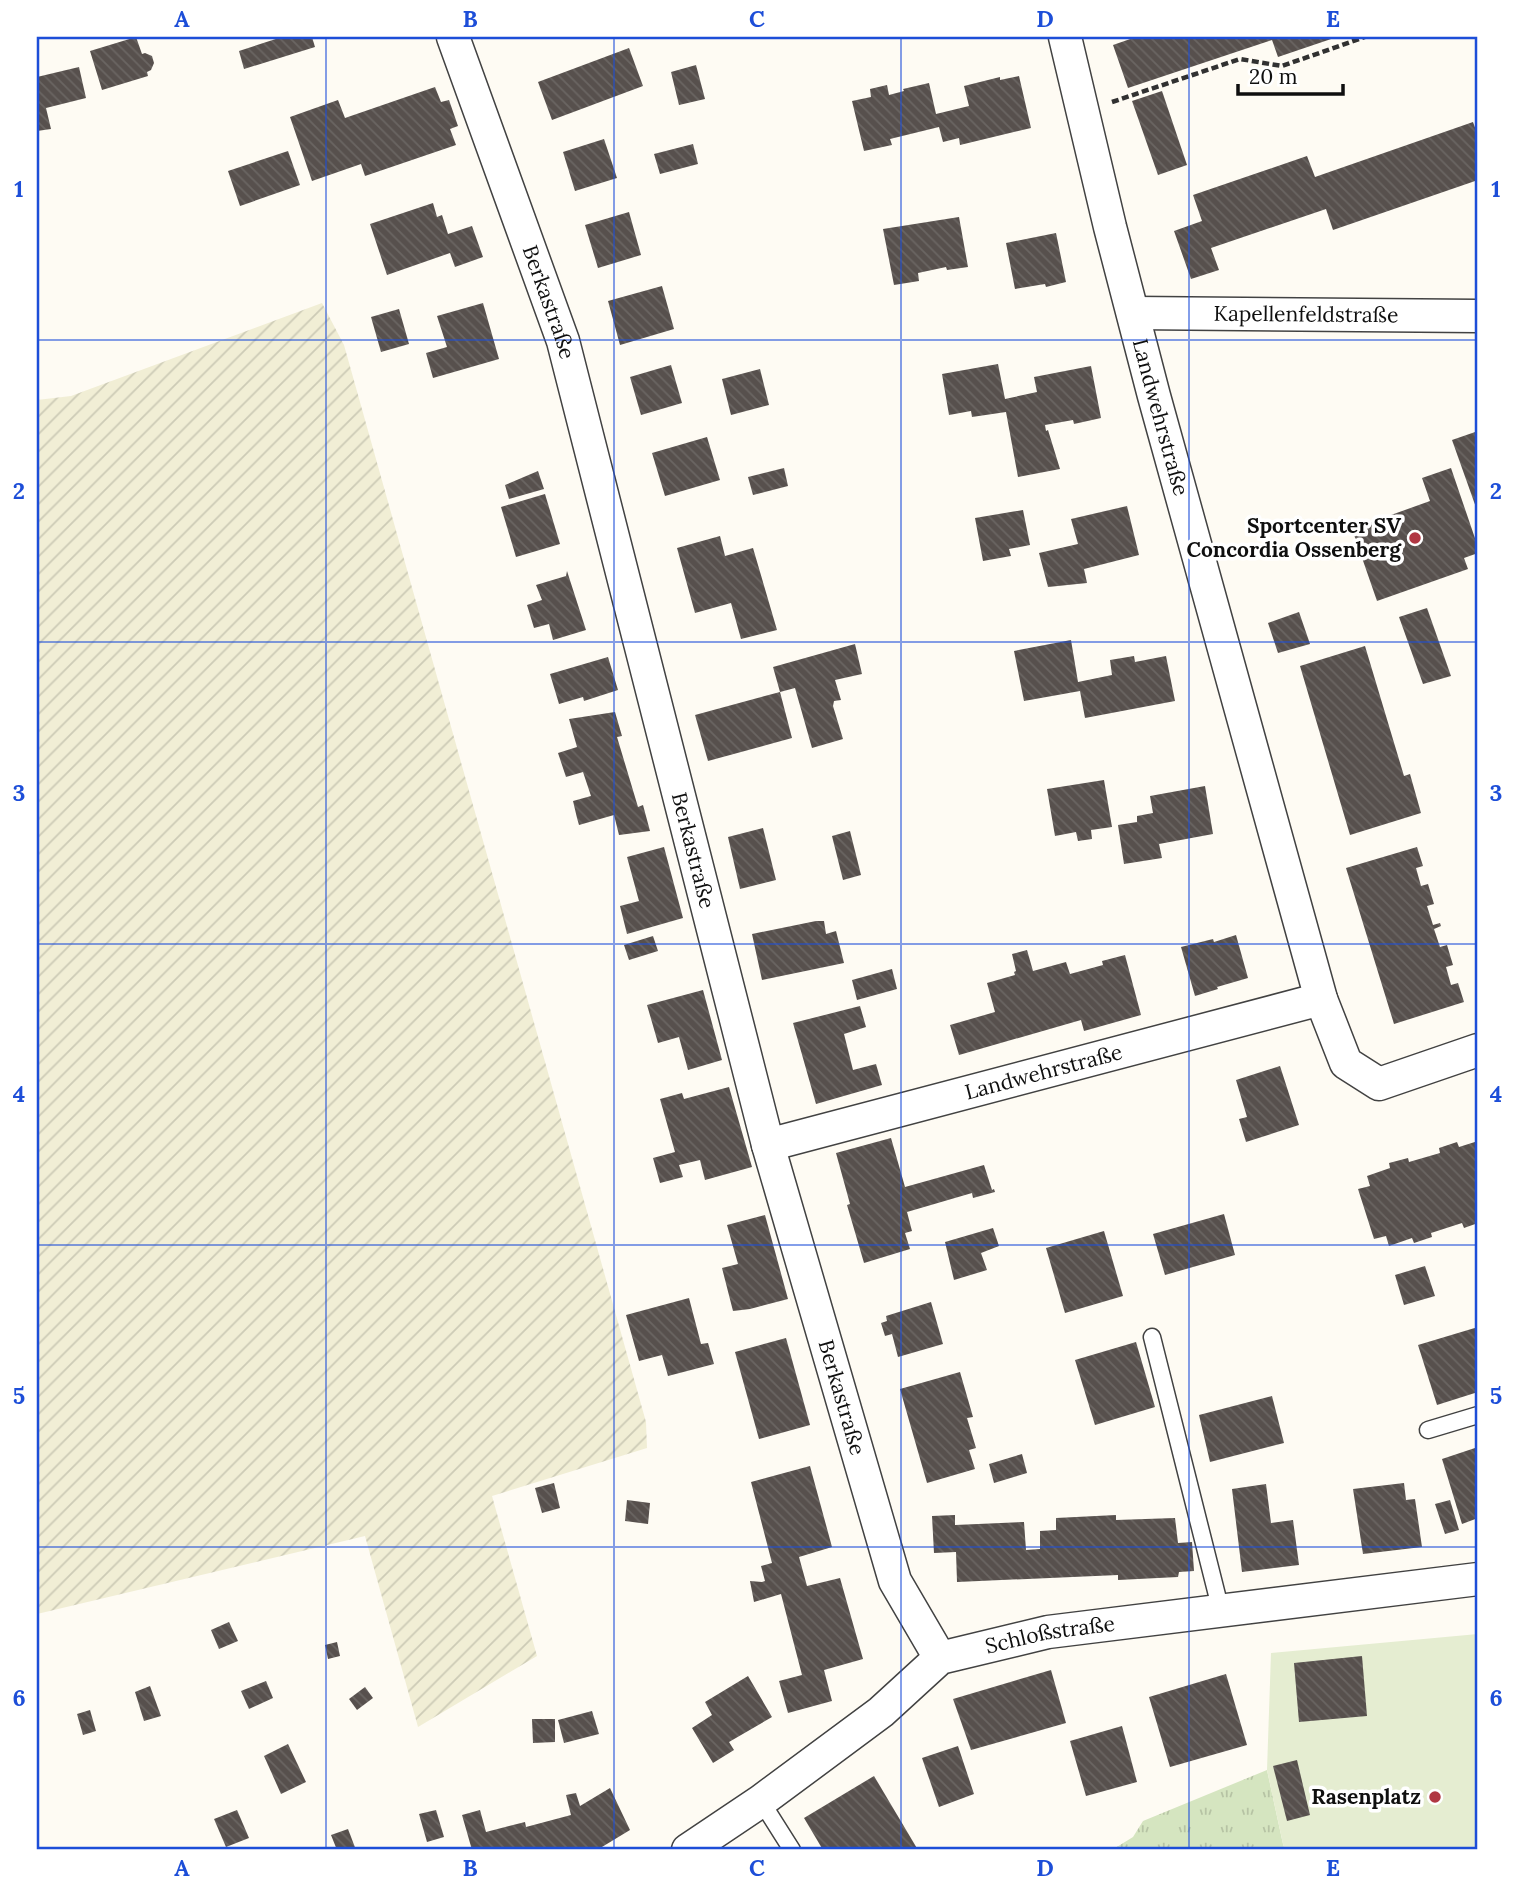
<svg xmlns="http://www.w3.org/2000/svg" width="1515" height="1887" font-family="Lora,serif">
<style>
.farmland{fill:url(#farmland-furrows)}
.grass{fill:url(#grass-tufts)}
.pitch{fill:#e5edd1}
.building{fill:url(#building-back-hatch)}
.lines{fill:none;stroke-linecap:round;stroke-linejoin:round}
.lane-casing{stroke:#424242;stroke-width:19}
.street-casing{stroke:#424242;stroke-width:35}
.path{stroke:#313131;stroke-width:4.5;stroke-dasharray:7 3.5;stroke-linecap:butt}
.lane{stroke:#fff;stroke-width:16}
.street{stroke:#fff;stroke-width:32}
.grid{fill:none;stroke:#1d4ed8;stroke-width:2;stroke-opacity:0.55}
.poi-dot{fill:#b03743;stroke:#fff;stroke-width:2.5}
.labels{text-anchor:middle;stroke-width:7;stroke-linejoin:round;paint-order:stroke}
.street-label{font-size:21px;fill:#0f0f0f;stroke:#fff}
.poi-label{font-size:21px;font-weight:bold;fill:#0f0f0f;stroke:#fff;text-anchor:end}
.neatline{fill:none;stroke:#1d4ed8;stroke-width:2.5}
.grid-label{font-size:23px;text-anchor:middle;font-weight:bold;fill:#1d4ed8}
</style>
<defs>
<pattern id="farmland-furrows" width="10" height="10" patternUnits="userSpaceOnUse" patternTransform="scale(1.75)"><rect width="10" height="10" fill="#f1eed5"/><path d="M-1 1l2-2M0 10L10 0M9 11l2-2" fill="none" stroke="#cdcbb6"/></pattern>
<pattern id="grass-tufts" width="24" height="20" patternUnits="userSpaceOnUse" patternTransform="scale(1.75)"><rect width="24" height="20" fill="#d5e5c0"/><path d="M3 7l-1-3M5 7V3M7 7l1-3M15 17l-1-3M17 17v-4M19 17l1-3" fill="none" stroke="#b6c3a4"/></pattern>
<pattern id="building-back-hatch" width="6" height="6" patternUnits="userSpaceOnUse" patternTransform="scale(1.75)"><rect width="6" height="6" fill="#57504d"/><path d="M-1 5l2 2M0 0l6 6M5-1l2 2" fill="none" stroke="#6a6562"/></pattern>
</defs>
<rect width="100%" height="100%" fill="#fefbf3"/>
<path class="farmland" d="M322 303 344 345 646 1422 647 1448 492 1496 537 1656 418 1727 365 1536 37 1614V400L71 396Z"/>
<path class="grass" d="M1267 1770 1283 1844 1285 1850H1112L1133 1837 1143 1821Z"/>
<path class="pitch" d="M1478 1634V1850H1285L1283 1844 1267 1770 1271 1653Z"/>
<g class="building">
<path d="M136 37 142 54 145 53 152 56 154 63 151 70 147 72 148 76 102 90 90 51Z"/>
<path d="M282 37H312L315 47 244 69 239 51Z"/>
<path d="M1136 37H1337L1278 57 1272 40 1128 88 1113 45Z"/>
<path d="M629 48 643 86 552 120 538 82Z"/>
<path d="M696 65 705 99 679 105 671 72Z"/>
<path d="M79 67 86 98 46 108 51 129 37 131V77Z"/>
<path d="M1019 76 1031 128 960 145 959 138 943 142 939 127 890 139 892 145 864 151 852 101 871 97 870 89 887 85 889 95 904 91 903 89 929 83 936 114 969 106 964 86 1000 77V80Z"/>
<path d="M435 87 441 102 449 100 458 126 450 129 456 145 365 176 361 164 312 181 290 117 338 100 345 118Z"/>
<path d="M1162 91 1187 165 1158 175 1132 101Z"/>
<path d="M1473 122 1478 136V180L1333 230 1326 209 1211 248 1219 270 1191 279 1174 231 1202 221 1193 195 1307 156 1315 177Z"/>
<path d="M604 139 617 178 575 191 563 152Z"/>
<path d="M693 144 698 164 660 174 654 154Z"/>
<path d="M288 151 300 185 240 206 228 171Z"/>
<path d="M433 203 437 217 442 215 448 234 472 226 483 257 455 267 450 253 387 275 370 224Z"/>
<path d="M629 212 641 255 598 268 585 225Z"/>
<path d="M959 217 968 267 947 270 946 267 918 273 919 281 894 285 883 229Z"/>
<path d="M1056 233 1066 282 1046 287 1045 284 1015 289 1006 243Z"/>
<path d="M662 286 674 329 620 345 608 301Z"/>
<path d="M483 303 499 359 433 378 426 353 447 347 437 316Z"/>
<path d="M399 309 409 344 381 352 371 317Z"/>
<path d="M998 364 1005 399 1037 392 1034 377 1091 366 1101 418 1074 424 1073 420 1045 425 1046 431 1048 430 1060 469 1018 477 1006 412 972 417 971 411 949 415 942 374Z"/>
<path d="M671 365 682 403 641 415 630 377Z"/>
<path d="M760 369 769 405 731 415 722 379Z"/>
<path d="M1478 431V513L1452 440Z"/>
<path d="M707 437 720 480 665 496 652 453Z"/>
<path d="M784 468 788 486 753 495 748 477Z"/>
<path d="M1451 468 1478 547V553L1464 558 1468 569 1377 601 1352 529 1430 501 1422 478Z"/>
<path d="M538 471 544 489 509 499 505 485Z"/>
<path d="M545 494 560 544 516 557 501 507Z"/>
<path d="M1127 506 1139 555 1084 569 1087 583 1048 587 1039 553 1078 544 1071 519Z"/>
<path d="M1023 510 1030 545 1009 549 1011 556 983 561 975 518Z"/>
<path d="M720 536 725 556 753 548 777 630 741 639 731 603 695 613 677 548Z"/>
<path d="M567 571 586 630 553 640 549 624 534 628 527 605 542 600 536 585 566 576Z"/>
<path d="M1427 608 1451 676 1423 684 1399 617Z"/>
<path d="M1299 612 1310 644 1278 653 1268 623Z"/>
<path d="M1071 640 1078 682 1112 675 1110 660 1134 656 1135 662 1166 656 1175 701 1085 718 1080 691 1024 701 1014 651Z"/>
<path d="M855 644 862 674 835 680 841 700 834 701 833 706 843 739 812 748 795 688 780 692 773 667Z"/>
<path d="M1365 646 1404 776 1410 774 1421 813 1350 835 1300 666Z"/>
<path d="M608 657 618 690 584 701 583 697 559 704 550 674Z"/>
<path d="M780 692 792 738 708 761 695 715Z"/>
<path d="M615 712 622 736 617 737 638 807 643 805 650 831 619 835 614 815 579 825 577 818 573 801 591 796 583 772 566 777 558 753 577 747 569 719Z"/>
<path d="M1104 780 1112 827 1091 830 1092 839 1078 841 1076 832 1055 836 1047 789Z"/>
<path d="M1205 786 1213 834 1159 844 1162 858 1124 864 1118 825 1137 822V816L1153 813 1150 796Z"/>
<path d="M763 828 776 880 740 889 728 837Z"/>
<path d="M850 831 861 875 843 880 832 836Z"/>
<path d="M664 847 683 918 627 934 620 906 639 901 627 857Z"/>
<path d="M1417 847 1423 866 1416 868 1421 886 1428 884 1434 904 1427 906 1433 925 1440 923 1441 926 1434 929 1440 947 1447 945 1453 965 1446 967 1451 985 1458 983 1464 1002 1394 1024 1346 868Z"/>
<path d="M816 921H824L826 934 836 931 844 963 762 980 752 934Z"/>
<path d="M1236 935 1248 978 1217 987 1218 989 1195 996 1181 947 1213 939 1214 942Z"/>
<path d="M653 936 658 951 629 960 624 945Z"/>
<path d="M1027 950 1033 971 1066 962 1070 974 1103 965 1102 961 1125 955 1141 1015 1084 1031 1081 1020 959 1055 950 1025 995 1012 987 983 1015 975 1014 972 1016 971 1012 954Z"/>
<path d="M892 969 897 989 857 1000 852 980Z"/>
<path d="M703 990 722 1060 688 1070 679 1037 658 1043 647 1005Z"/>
<path d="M860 1006 866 1027 844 1034 853 1070 876 1064 882 1085 816 1104 793 1023Z"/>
<path d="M1280 1066 1299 1125 1246 1142 1239 1119 1247 1117 1236 1080Z"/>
<path d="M729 1087 752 1167 705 1180 700 1160 679 1165 683 1177 660 1183 653 1158 675 1152 660 1099 682 1093 684 1099Z"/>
<path d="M891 1138 905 1187 984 1165 992 1190 994 1189 995 1192 973 1198 972 1193 907 1212 912 1231 905 1233 910 1249 864 1263 847 1205 850 1204 836 1153Z"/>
<path d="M1478 1141V1223L1464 1228 1462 1223 1431 1233 1432 1237 1414 1243 1412 1238 1389 1246 1386 1236 1374 1239 1358 1189 1370 1186 1367 1176 1390 1168 1389 1163 1408 1158 1409 1162 1440 1153 1439 1148 1457 1142 1459 1147Z"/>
<path d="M1224 1214 1235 1255 1165 1275 1153 1234Z"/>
<path d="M765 1215 788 1299 750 1309 733 1311 722 1268 738 1264 727 1225Z"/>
<path d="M993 1228 999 1246 981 1253 987 1270 954 1280 945 1242Z"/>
<path d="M1104 1231 1123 1296 1065 1313 1046 1248Z"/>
<path d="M1425 1266 1435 1296 1404 1305 1395 1275Z"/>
<path d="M689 1298 701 1344 708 1343 714 1364 668 1376 662 1355 639 1361 626 1315Z"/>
<path d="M931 1302 943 1344 898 1357 892 1334 885 1336 881 1323 887 1321 886 1316Z"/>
<path d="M1478 1327V1392L1437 1405 1418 1345Z"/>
<path d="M786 1338 810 1425 759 1439 735 1352Z"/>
<path d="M1136 1342 1155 1407 1095 1425 1075 1360Z"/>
<path d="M960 1372 973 1417 967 1418 976 1448 969 1450 975 1469 927 1483 900 1389Z"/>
<path d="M1272 1396 1284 1443 1210 1462 1199 1415Z"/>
<path d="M1478 1447V1518L1462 1524 1442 1459Z"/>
<path d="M1022 1454 1027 1473 994 1483 989 1464Z"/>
<path d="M810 1466 832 1547 799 1557 807 1586 840 1578 863 1659 824 1670 832 1701 788 1713 779 1681 802 1675 781 1594 754 1602 750 1581 762 1582 765 1581 761 1566 772 1563 751 1482Z"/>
<path d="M554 1483 560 1508 542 1513 535 1488Z"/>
<path d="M1404 1483 1406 1500 1415 1499 1422 1547 1363 1554 1353 1489Z"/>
<path d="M1266 1484 1271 1523 1293 1520 1299 1565 1242 1572 1232 1489Z"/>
<path d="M627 1500 650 1503 648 1524 625 1521Z"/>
<path d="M1450 1500 1459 1530 1445 1534 1435 1504Z"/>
<path d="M955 1515V1525L1024 1522 1026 1550 1040 1549V1531L1056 1530V1518L1116 1515V1520L1175 1518 1178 1543 1192 1542 1194 1571 1179 1572 1178 1577 1118 1580V1575L957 1582 956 1552 934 1553 932 1516Z"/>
<path d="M229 1622 238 1641 219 1649 211 1630Z"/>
<path d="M337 1642 340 1656 328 1659 325 1645Z"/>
<path d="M1362 1656 1367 1716 1299 1722 1294 1663Z"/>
<path d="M1051 1670 1066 1723 971 1750 953 1699Z"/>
<path d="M1226 1674 1247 1745 1170 1767 1149 1697Z"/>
<path d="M748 1676 772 1717 729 1742 734 1750 713 1763 692 1728 712 1715 705 1702Z"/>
<path d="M266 1681 273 1698 249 1709 241 1691Z"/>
<path d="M150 1686 161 1716 144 1721 135 1692Z"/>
<path d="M365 1687 373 1698 357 1710 349 1699Z"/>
<path d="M90 1710 96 1731 83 1735 77 1714Z"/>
<path d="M592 1711 599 1734 564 1743 558 1720Z"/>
<path d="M532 1719H555V1742L533 1743Z"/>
<path d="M1122 1726 1137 1782 1086 1796 1070 1741Z"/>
<path d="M288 1744 306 1782 281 1794 264 1756Z"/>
<path d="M958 1746 974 1794 939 1807 922 1758Z"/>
<path d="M1297 1760 1310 1815 1287 1821 1273 1766Z"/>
<path d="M874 1776 918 1850H823L804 1818Z"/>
<path d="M610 1788 630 1830 597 1850H472L462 1815 480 1810 486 1832 525 1822 526 1827 571 1815 566 1795 576 1793 580 1806Z"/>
<path d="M237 1810 249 1838 226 1847 214 1819Z"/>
<path d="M436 1810 444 1837 427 1842 419 1814Z"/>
<path d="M348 1829 356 1850H337L331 1835Z"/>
</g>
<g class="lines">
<defs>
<g id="lane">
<path d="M1152 1337 1221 1611"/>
<path d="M1428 1430 1478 1415"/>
<path d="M761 1801 792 1850"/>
</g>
<g id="street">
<path id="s1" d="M453 37 563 341 768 1145 895 1581 940 1658"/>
<path id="s2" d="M1065 37 1110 227 1154 396 1321 999 1346 1063 1379 1084 1478 1050"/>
<path id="s3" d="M1133 313 1478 316"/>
<path id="s4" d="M768 1145 1321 999"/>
<path id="s5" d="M688 1850 761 1801 881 1712 940 1658 1048 1632 1478 1579"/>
</g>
</defs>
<use href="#lane" class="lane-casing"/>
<use href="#street" class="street-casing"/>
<path class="path" d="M1112 102 1240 59 1282 66 1365 37"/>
<use href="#lane" class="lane"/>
<use href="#street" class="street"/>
</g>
<path class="grid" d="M326 37V1850M614 37V1850M901 37V1850M1189 37V1850M37 340H1478M37 642H1478M37 944H1478M37 1245H1478M37 1547H1478"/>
<g class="poi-dot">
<circle cx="1415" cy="538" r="7"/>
<circle cx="1435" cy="1797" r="7"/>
</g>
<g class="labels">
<g class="street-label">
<text dy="7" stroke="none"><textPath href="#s1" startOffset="282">Berkastraße</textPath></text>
<text dy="7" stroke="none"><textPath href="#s3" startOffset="173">Kapellenfeldstraße</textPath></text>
<text dy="7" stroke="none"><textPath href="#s2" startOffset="392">Landwehrstraße</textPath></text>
<text dy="7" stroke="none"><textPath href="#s1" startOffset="849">Berkastraße</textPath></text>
<text dy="7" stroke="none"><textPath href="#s4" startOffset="285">Landwehrstraße</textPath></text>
<text dy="7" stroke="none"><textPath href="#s1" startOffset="1416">Berkastraße</textPath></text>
<text dy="7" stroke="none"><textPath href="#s5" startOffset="430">Schloßstraße</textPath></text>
</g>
<g class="poi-label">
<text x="1401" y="533">Sportcenter SV<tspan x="1401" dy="24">Concordia Ossenberg</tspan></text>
<text x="1421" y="1804">Rasenplatz</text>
</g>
</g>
<rect width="1515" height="1887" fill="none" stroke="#ffffff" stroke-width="77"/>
<path d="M1238 84v10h105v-10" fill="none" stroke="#0f0f0f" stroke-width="3.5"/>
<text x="1249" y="84" font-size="21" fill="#0f0f0f" stroke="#ffffff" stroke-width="5" paint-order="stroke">20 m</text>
<rect x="38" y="38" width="1438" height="1810" class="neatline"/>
<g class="grid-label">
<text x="182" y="27">A</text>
<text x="470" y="27">B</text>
<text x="757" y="27">C</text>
<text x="1045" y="27">D</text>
<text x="1333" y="27">E</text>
<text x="19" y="197">1</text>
<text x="1496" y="197">1</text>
<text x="19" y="499">2</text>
<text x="1496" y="499">2</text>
<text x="19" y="801">3</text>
<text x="1496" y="801">3</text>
<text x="19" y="1102">4</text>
<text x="1496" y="1102">4</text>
<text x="19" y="1404">5</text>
<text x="1496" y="1404">5</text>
<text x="19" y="1706">6</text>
<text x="1496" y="1706">6</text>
<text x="182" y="1876">A</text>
<text x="470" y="1876">B</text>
<text x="757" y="1876">C</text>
<text x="1045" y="1876">D</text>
<text x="1333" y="1876">E</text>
</g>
</svg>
